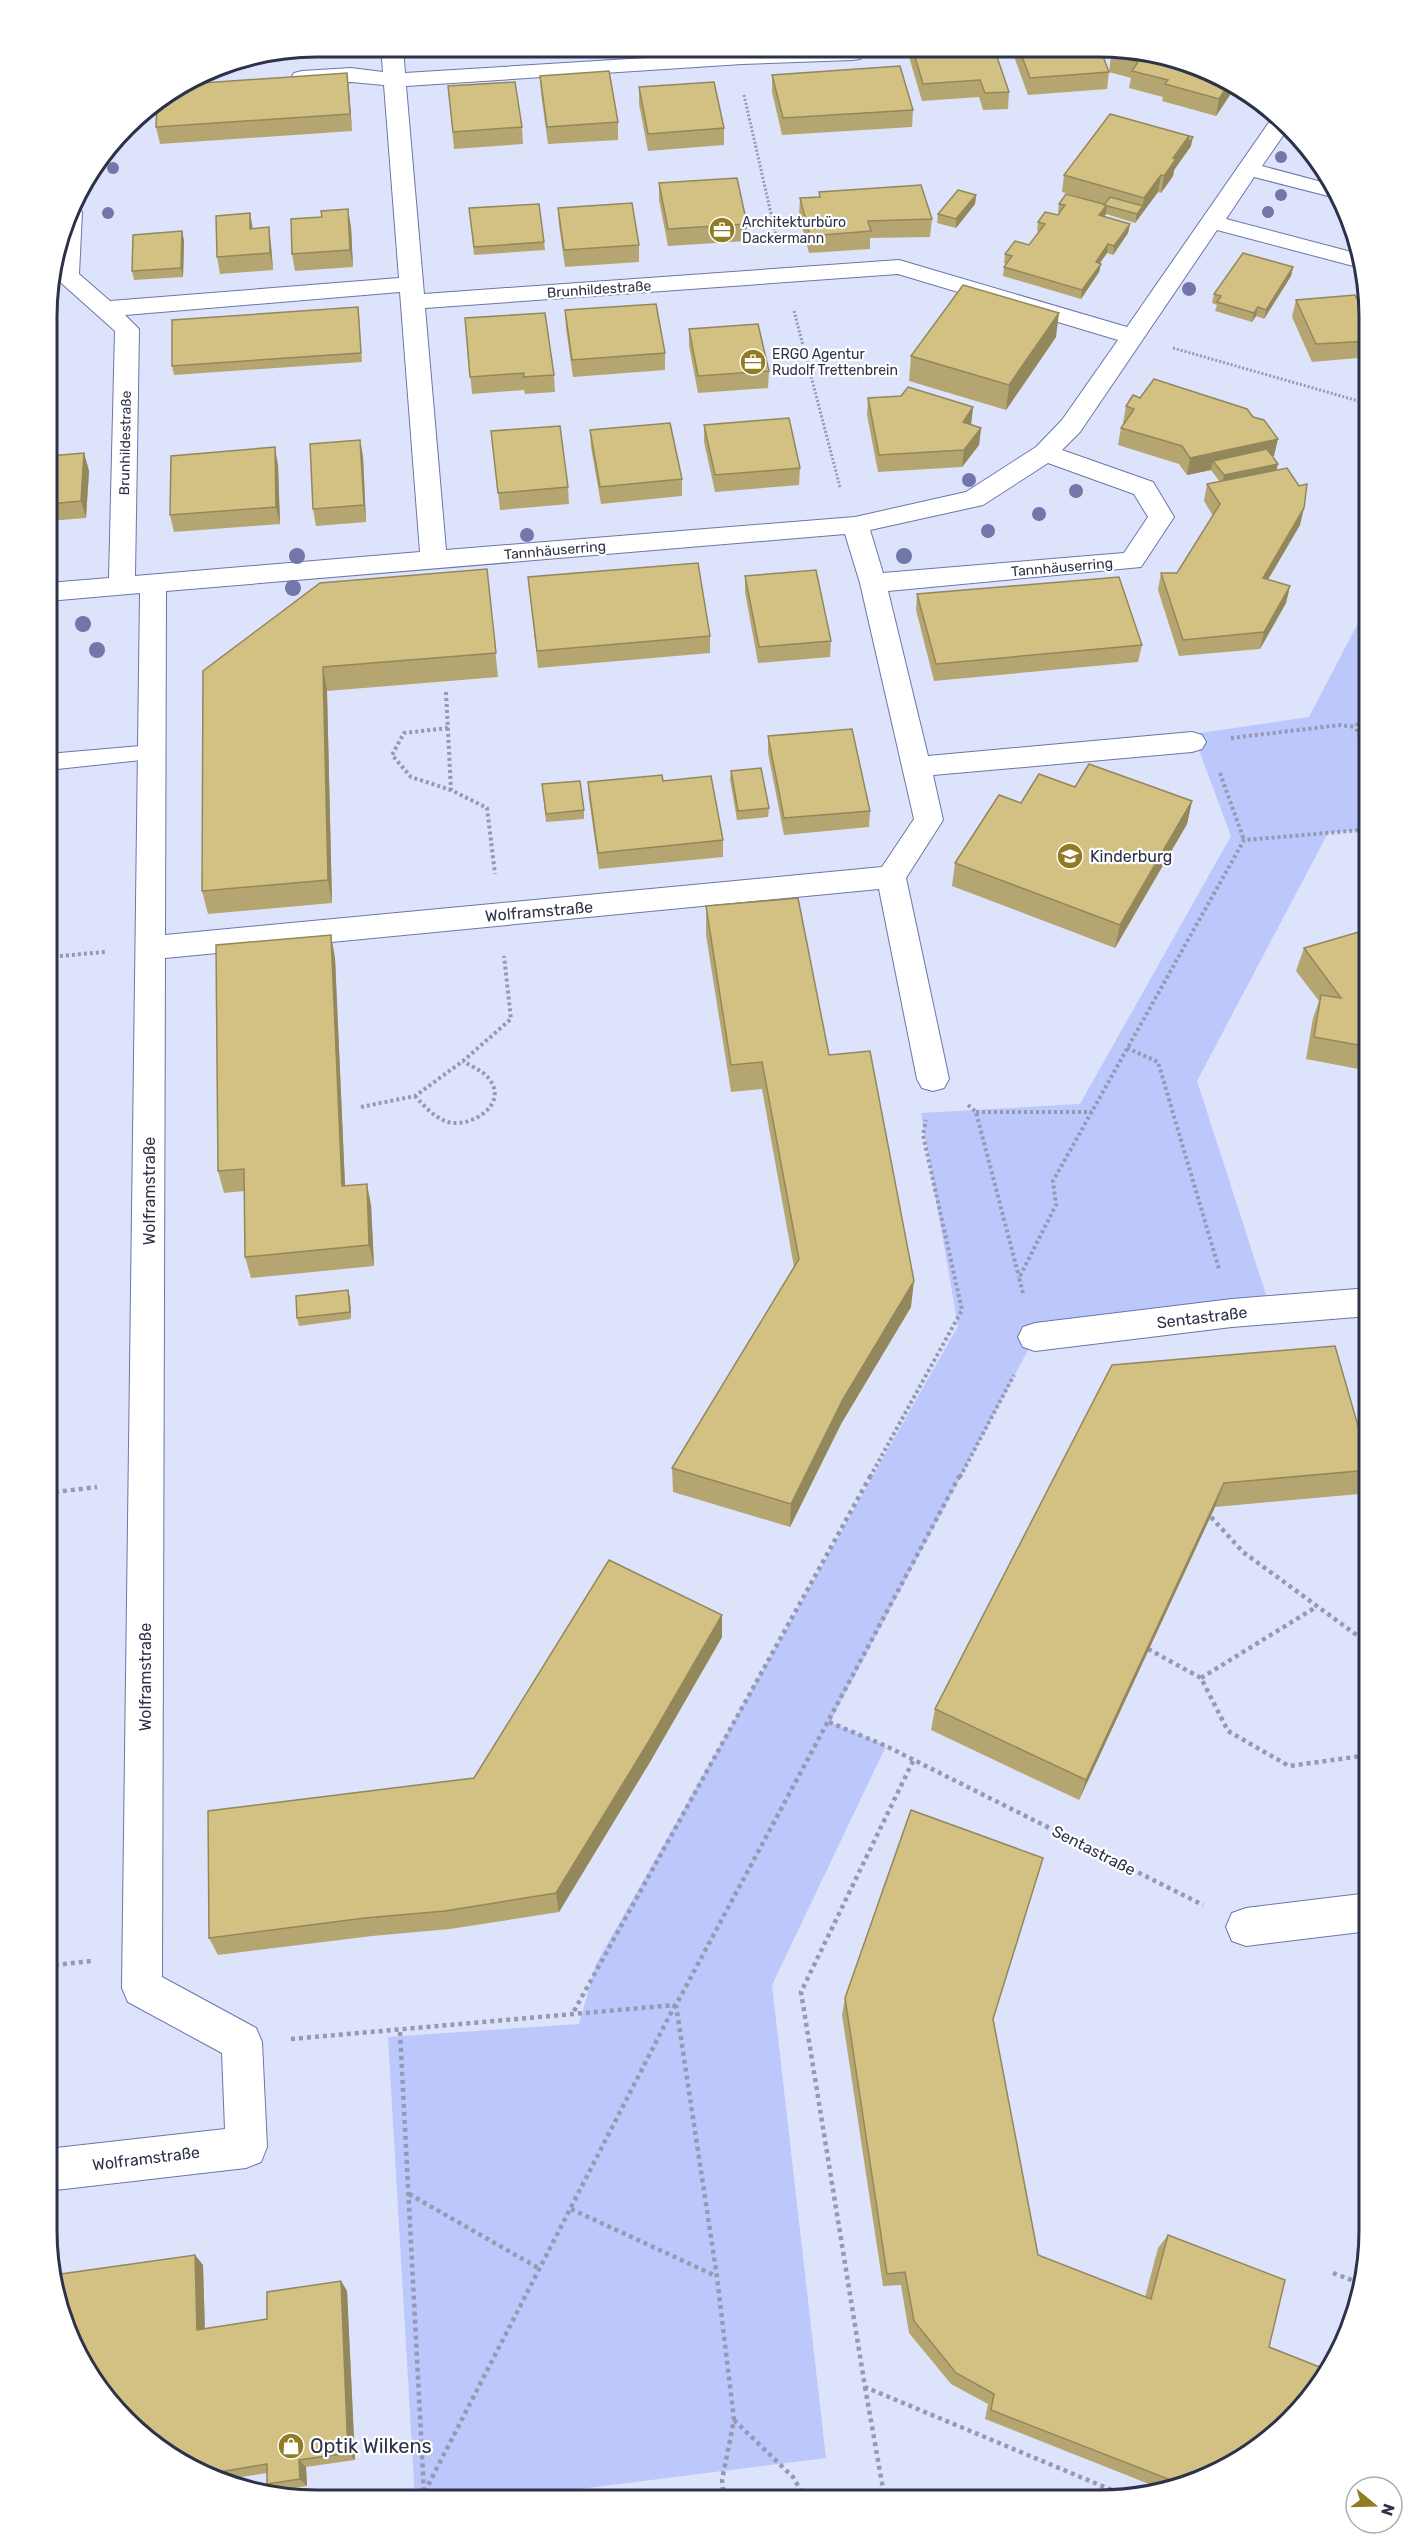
<svg xmlns="http://www.w3.org/2000/svg" width="1416" height="2547" font-family="Rubik,sans-serif">
<style>
.green{fill:#bcc7fb}
.lines{fill:none;stroke-linecap:round;stroke-linejoin:round}
.service-casing{stroke:#6b76ab;stroke-width:2}
.minor-casing{stroke:#6b76ab;stroke-width:2}
.path-far2{stroke:#959ab2;stroke-width:3;stroke-dasharray:2 2;stroke-linecap:butt}
.path-far1{stroke:#959ab2;stroke-width:4;stroke-dasharray:3 3;stroke-linecap:butt}
.path{stroke:#959ab2;stroke-width:4.5;stroke-dasharray:4 4;stroke-linecap:butt}
.service{fill:#fff;fill-rule:evenodd}
.minor{fill:#fff;fill-rule:evenodd}
.tree{fill:#7376a8}
.wall{fill:#b5a671}
.shaded-wall{fill:#93875c}
.building{fill:#d2c183;stroke:#93875c;stroke-width:1.5}
.labels{text-anchor:middle;stroke-width:4.5;stroke-linejoin:round;paint-order:stroke}
.far-poi-label{font-size:14px;fill:#2d3249;stroke:#fff;text-anchor:start}
.far-street-label{font-size:14px;fill:#2d3249;stroke:#fff}
.poi-label{font-size:16px;fill:#2d3249;stroke:#fff;text-anchor:start}
.street-label{font-size:16px;fill:#2d3249;stroke:#fff}
.near-poi-label{font-size:20px;fill:#2d3249;stroke:#fff;text-anchor:start}
.rim{fill:none;stroke:#2d3249;stroke-width:3}
</style>
<rect width="100%" height="100%" fill="#dde3fb"/>
<path class="green" d="M1369 602V702L1356 727 1369 764V816L1362 830 1328 833 1197 1081 1271 1310 1035 1337 830 1722 886 1746 772 1985 826 2458 500 2499H415L388 2037 579 2024 596 1964 958 1326 921 1113 1080 1104 1231 836 1193 734 1309 717Z"/>
<g class="lines">
<defs>
<path id="service" d="M152 745 160 748 163 753 160 758 48 770V754Z"/>
<g id="minor">
<path d="M381 47H403L405 73 742 52 868 50 860 59 852 60 742 64 406 86 424 294 899 260 1127 327 1274 115 1278 114 1289 127 1262 166 1333 185 1340 199 1254 177 1226 219 1359 254 1361 268 1217 230 1080 432 1062 450 1153 482 1174 517 1141 567 888 591 928 756 1192 732 1202 735 1206 742 1202 749 1192 752 933 775 943 820 906 878 949 1079 944 1088 933 1091 922 1088 917 1079 879 889 165 958 162 1977 256 2028 262 2042 267 2147 261 2162 246 2168 47 2191V2149L225 2129 222 2053 128 2002 122 1988 140 593 48 601V583L109 578 115 331 59 281C48 266 67 223 72 206L78 207 82 212 79 274 110 301 399 278 384 85 351 82 302 85 294 83 291 78 294 73 302 71 351 68 383 72ZM898 274 1118 340 1062 420 1036 447 966 492 855 517 446 550 425 308ZM400 292 420 552 135 576 139 329 125 315ZM1048 463 1134 494 1148 517 1124 553 883 573 870 530 983 505ZM845 534 860 583 914 819 882 867 165 935 166 591Z"/>
<path d="M1369 1288V1316L1232 1327 1035 1351 1023 1347 1018 1337 1023 1327 1035 1323 1232 1299Z"/>
<path d="M1369 1893V1931L1246 1946 1232 1941 1226 1927 1232 1913 1246 1908Z"/>
</g>
</defs>
<use href="#service" class="service-casing"/>
<use href="#minor" class="minor-casing"/>
<g class="path-far2">
<path d="M744 95 777 240"/>
<path d="M794 311 840 487"/>
<path d="M1173 348 1369 404"/>
</g>
<g class="path-far1">
<path d="M446 692 451 790 487 808 495 874"/>
<path d="M1369 702 1356 727 1369 764"/>
<path d="M448 728 404 733 392 755 411 777 451 790"/>
<path d="M1231 738 1340 725 1356 727"/>
<path d="M1220 773 1244 840"/>
<path d="M48 957 105 952"/>
<path d="M1127 1048 1158 1062 1219 1269"/>
<path d="M415 1096C424 1106 435 1118 448 1122 471 1128 508 1105 490 1080 484 1071 472 1067 463 1061"/>
<path d="M968 1105 976 1112 1019 1277"/>
<path d="M361 1107 415 1096 463 1061 511 1019 504 956"/>
<path d="M976 1112H1092"/>
<path d="M1023 1293 1019 1278 1056 1205 1053 1181 1244 840 1362 830 1369 816"/>
<path d="M870 1477 962 1310 923 1135 926 1120"/>
<path d="M960 1477 1014 1375"/>
</g>
<g class="path">
<path d="M47 1493 97 1487"/>
<path d="M1211 1517 1243 1552 1369 1644"/>
<path d="M1148 1649 1201 1678 1228 1731 1289 1766 1369 1755"/>
<path d="M1201 1678 1316 1607"/>
<path d="M829 1722 886 1746 1203 1905"/>
<path d="M913 1761 801 1992 865 2387 1126 2496"/>
<path d="M47 1966 91 1961"/>
<path d="M574 2011 871 1475"/>
<path d="M400 2032 424 2493"/>
<path d="M291 2039 675 2005"/>
<path d="M409 2194 540 2269"/>
<path d="M571 2209 716 2276"/>
<path d="M1333 2273 1362 2284"/>
<path d="M865 2387 885 2500"/>
<path d="M734 2420 793 2477 806 2500"/>
<path d="M421 2499 675 2005"/>
<path d="M724 2499 722 2480 734 2420 717 2277 676 2005 960 1475"/>
</g>
<use href="#service" class="service"/>
<use href="#minor" class="minor"/>
</g>
<g class="tree">
<circle cx="1281" cy="157" r="6"/>
<circle cx="113" cy="168" r="6"/>
<circle cx="1281" cy="195" r="6"/>
<circle cx="1268" cy="212" r="6"/>
<circle cx="108" cy="213" r="6"/>
<circle cx="1189" cy="289" r="7"/>
<circle cx="969" cy="480" r="7"/>
<circle cx="1076" cy="491" r="7"/>
<circle cx="1039" cy="514" r="7"/>
<circle cx="988" cy="531" r="7"/>
<circle cx="527" cy="535" r="7"/>
<circle cx="297" cy="556" r="8"/>
<circle cx="904" cy="556" r="8"/>
<circle cx="293" cy="588" r="8"/>
<circle cx="83" cy="624" r="8"/>
<circle cx="97" cy="650" r="8"/>
</g>
<g class="wall">
<path d="M448 47 582 48 449 57Z"/>
<path d="M907 50 995 51 1009 92 1008 109 983 110 979 97 922 101Z"/>
<path d="M1012 51H1101L1109 72 1111 55 1236 86 1216 116 1162 101 1163 97 1129 88 1131 78 1109 72 1107 89 1028 95Z"/>
<path d="M251 60 252 62 234 63Z"/>
<path d="M772 75 913 110 912 127 782 135 772 92Z"/>
<path d="M540 76 618 122V140L548 144 541 93Z"/>
<path d="M448 86 522 127 523 144 454 149Z"/>
<path d="M639 87 724 128V145L648 151 639 104Z"/>
<path d="M349 90 352 131 160 144 156 127Z"/>
<path d="M1191 146 1174 170 1173 176 1161 193 1158 192 1135 223 1106 214 1104 217 1130 224 1128 233 1113 255 1107 253 1100 263 1101 264 1099 272 1081 299 1003 276 1004 267 1006 264 1004 263 1005 254 1029 245 1039 231H1037L1038 222 1058 215 1059 213 1058 212 1059 204H1104L1062 192 1064 175Z"/>
<path d="M659 183 747 224V241L668 246 659 200Z"/>
<path d="M819 192 932 219 930 237 870 238V249L809 253 799 215 800 198 819 197Z"/>
<path d="M976 195 975 204 956 228 937 223 938 214Z"/>
<path d="M469 208 544 242 545 250 474 255Z"/>
<path d="M558 208 639 245V262L565 267 559 225Z"/>
<path d="M322 217 351 227 353 267 295 271 292 254Z"/>
<path d="M253 229 271 245 273 270 220 274 217 257Z"/>
<path d="M184 240 183 277 134 280 132 271Z"/>
<path d="M1293 267 1291 276 1264 319 1256 316 1252 322 1215 311 1217 305 1212 303 1214 294Z"/>
<path d="M1296 300 1370 326 1369 357 1312 362 1292 317Z"/>
<path d="M565 310 665 353V370L573 377 566 328Z"/>
<path d="M359 315 362 362 174 375 172 366Z"/>
<path d="M465 318 554 375 555 392 525 394 524 390 472 394Z"/>
<path d="M689 329 769 371 768 388 698 393 689 346Z"/>
<path d="M1056 337 1006 410 909 381 911 356Z"/>
<path d="M868 398 973 407 971 425 981 428 979 445 962 467 878 472 867 415Z"/>
<path d="M1126 406 1274 456H1272L1276 470 1300 525 1268 579 1290 586 1286 603 1260 649 1179 656 1158 590 1161 573H1177L1213 516 1204 501 1207 484 1220 482 1211 470 1187 475 1179 464 1118 445 1121 428 1124 423H1123Z"/>
<path d="M704 425 800 468 799 485 715 492 704 442Z"/>
<path d="M590 430 682 479V496L601 504 591 447Z"/>
<path d="M491 431 568 487 569 504 500 510Z"/>
<path d="M360 440 363 457 366 522 316 526 313 509Z"/>
<path d="M84 453 89 471 86 518 48 521 49 456Z"/>
<path d="M278 465 280 524 174 532 170 515Z"/>
<path d="M487 569 498 677 327 691 332 903 208 914 202 891 203 671Z"/>
<path d="M745 576 831 641 830 657 758 663 745 592Z"/>
<path d="M528 577 710 636V653L538 668Z"/>
<path d="M917 594 1142 645 1138 662 934 681 916 610Z"/>
<path d="M768 736 870 811 869 827 784 835 768 753Z"/>
<path d="M731 771 769 808 768 817 737 820 730 779Z"/>
<path d="M588 782 723 840V857L599 869 589 799Z"/>
<path d="M542 784 584 810V819L546 822Z"/>
<path d="M1075 787 1192 801 1187 824 1115 948 952 886 955 863 1021 803Z"/>
<path d="M706 906 829 1055 911 1307 841 1424 790 1527 673 1492 672 1468 794 1267 762 1089 731 1092 706 935Z"/>
<path d="M1369 929V1071L1306 1059 1313 1018 1319 1001 1296 971 1304 948Z"/>
<path d="M335 958 345 1186 371 1205 374 1266 251 1278 245 1257 244 1191 224 1193 218 1171Z"/>
<path d="M348 1290 350 1298 351 1319 299 1326 297 1318Z"/>
<path d="M1112 1365 1369 1464V1474L1359 1494 1215 1507 1079 1800 931 1730 935 1709Z"/>
<path d="M722 1637 650 1762 559 1912 450 1929 372 1936 218 1955 209 1938 474 1778Z"/>
<path d="M845 1998 993 2019 1038 2255 1145 2297 1158 2248 1168 2235 1186 2486 1164 2490 985 2419 988 2404 951 2384 909 2333 901 2285 883 2286 842 2015Z"/>
<path d="M195 2255 203 2265 205 2328 267 2319 341 2281 347 2291 355 2460 306 2467 307 2486 275 2491 267 2484V2473L222 2480 198 2473Z"/>
</g>
<g class="shaded-wall">
<path d="M347 73 349 90 352 131 350 114Z"/>
<path d="M1230 82 1236 86 1216 116 1219 99Z"/>
<path d="M1189 136 1193 137 1191 146 1174 170 1173 176 1161 193 1164 176 1173 158Z"/>
<path d="M1161 175 1158 192 1141 215 1144 198Z"/>
<path d="M976 195 975 204 956 228V219Z"/>
<path d="M1107 205 1106 214 1098 224 1099 215Z"/>
<path d="M1143 206 1141 215 1135 223 1137 214Z"/>
<path d="M348 209 351 227 353 267 350 250Z"/>
<path d="M250 213 253 230 250 229Z"/>
<path d="M1130 224 1128 233 1113 255 1114 246Z"/>
<path d="M269 227 271 245 273 270 270 253Z"/>
<path d="M182 231 184 240 183 277 181 268Z"/>
<path d="M1108 244 1107 253 1094 271 1096 262Z"/>
<path d="M1101 264 1099 272 1081 299 1082 290Z"/>
<path d="M1293 267 1291 276 1264 319 1266 310Z"/>
<path d="M1258 307 1256 316 1252 322 1254 313Z"/>
<path d="M1059 313 1056 337 1006 410 1009 385Z"/>
<path d="M973 407 971 424 961 440 963 422Z"/>
<path d="M981 428 979 445 962 467 964 450Z"/>
<path d="M1278 439 1274 456 1218 468 1213 461 1211 470 1187 475 1190 458Z"/>
<path d="M360 440 363 457 366 522 364 505Z"/>
<path d="M275 447 278 465 280 524 276 507Z"/>
<path d="M84 453 89 471 86 518 81 501Z"/>
<path d="M1278 464 1276 472 1222 484 1224 475Z"/>
<path d="M1304 508 1300 525 1259 595 1263 578Z"/>
<path d="M1290 586 1286 603 1260 649 1264 632Z"/>
<path d="M323 667 327 691 332 903 328 880Z"/>
<path d="M1192 801 1187 824 1115 948 1120 925Z"/>
<path d="M331 935 335 958 346 1208 342 1186Z"/>
<path d="M367 1184 371 1205 374 1266 369 1245Z"/>
<path d="M914 1281 911 1307 841 1424 790 1527 791 1504 843 1399Z"/>
<path d="M348 1290 350 1298 351 1319 350 1312Z"/>
<path d="M1224 1483 1215 1507 1079 1800 1086 1780Z"/>
<path d="M722 1615V1637L650 1762 559 1912 556 1893Z"/>
<path d="M195 2255 203 2265 205 2339 197 2330Z"/>
<path d="M341 2281 347 2291 355 2460 348 2453Z"/>
<path d="M299 2460 306 2467 307 2486 300 2479Z"/>
</g>
<g class="building">
<path d="M913 50 995 51 1009 92 985 93 980 80 923 84Z"/>
<path d="M1020 51H1101L1109 72 1030 78Z"/>
<path d="M1114 51 1151 52 1218 74 1230 82 1219 99 1165 84 1168 80 1132 71 1138 62 1111 55Z"/>
<path d="M900 66 913 110 783 118 772 75Z"/>
<path d="M609 71 618 122 547 127 540 76Z"/>
<path d="M347 73 350 114 156 127 157 103 187 84Z"/>
<path d="M515 82 522 127 453 132 448 86Z"/>
<path d="M714 82 724 128 648 134 639 87Z"/>
<path d="M1110 114 1189 136 1173 158 1176 159 1164 176 1161 175 1144 198 1064 175Z"/>
<path d="M1189 136 1193 137 1188 144Z"/>
<path d="M737 178 747 224 668 229 659 183Z"/>
<path d="M921 185 932 219 868 221 871 231 810 236 800 198 820 197 819 192Z"/>
<path d="M958 190 976 195 956 219 938 214Z"/>
<path d="M1066 194 1107 205 1099 215 1130 224 1114 246 1108 244 1096 262 1101 264 1082 290 1004 267 1012 256 1005 254 1015 241 1029 245 1045 224 1038 222 1045 212 1058 215 1065 205 1059 204Z"/>
<path d="M1110 197 1143 206 1137 214 1104 205Z"/>
<path d="M632 203 639 245 564 250 558 208Z"/>
<path d="M539 204 544 242 474 247 469 208Z"/>
<path d="M348 209 350 250 292 254 291 219 322 217 321 211Z"/>
<path d="M250 213V229L269 227 270 253 217 257 216 216Z"/>
<path d="M182 231 181 268 132 271 133 235Z"/>
<path d="M1243 253 1293 267 1266 310 1258 307 1254 313 1217 302 1221 296 1214 294Z"/>
<path d="M963 285 1059 313 1009 385 911 356Z"/>
<path d="M1355 295 1370 326V341L1316 344 1296 300Z"/>
<path d="M656 304 665 353 572 360 565 310Z"/>
<path d="M358 307 361 353 172 366V320Z"/>
<path d="M545 313 554 375 523 377 524 373 470 377 465 318Z"/>
<path d="M758 324 769 371 698 376 689 329Z"/>
<path d="M1154 379 1247 409 1253 417 1264 420 1278 439 1190 458 1182 446 1121 428 1134 409 1126 406 1133 395 1140 398Z"/>
<path d="M908 387 973 407 963 422 981 428 964 450 879 455 868 398 901 396Z"/>
<path d="M789 418 800 468 715 475 704 425Z"/>
<path d="M670 423 682 479 600 487 590 430Z"/>
<path d="M560 426 568 487 498 493 491 431Z"/>
<path d="M360 440 364 505 313 509 310 444Z"/>
<path d="M275 447 276 507 170 515 171 456Z"/>
<path d="M1267 449 1278 464 1224 475 1213 461Z"/>
<path d="M84 453 81 501 49 504V456Z"/>
<path d="M1287 468 1299 486 1307 484 1304 508 1263 578 1290 586 1264 632 1183 640 1161 573H1177L1220 504 1207 484Z"/>
<path d="M698 563 710 636 537 651 528 577Z"/>
<path d="M487 569 496 653 323 667 328 880 202 891 203 671 320 583Z"/>
<path d="M816 570 831 641 759 647 745 576Z"/>
<path d="M1119 577 1142 645 936 664 917 594Z"/>
<path d="M852 729 870 811 784 818 768 736Z"/>
<path d="M1089 764 1192 801 1120 925 955 863 999 795 1021 803 1039 774 1075 787Z"/>
<path d="M761 768 769 808 738 811 731 771Z"/>
<path d="M662 775 663 781 711 776 723 840 598 853 588 782Z"/>
<path d="M580 781 584 810 546 814 542 784Z"/>
<path d="M798 898 829 1055 870 1051 914 1281 843 1399 791 1504 672 1468 799 1259 762 1062 731 1065 706 906Z"/>
<path d="M1369 929V1047L1314 1037 1321 995 1341 998 1304 948Z"/>
<path d="M331 935 342 1186 367 1184 369 1245 245 1257 244 1169 218 1171 216 945Z"/>
<path d="M348 1290 350 1312 297 1318 296 1296Z"/>
<path d="M1335 1346 1369 1464V1470L1224 1483 1086 1780 935 1709 1112 1365Z"/>
<path d="M609 1560 722 1615 649 1741 556 1893 445 1911 365 1918 209 1938 208 1811 474 1778Z"/>
<path d="M911 1810 1043 1858 993 2019 1038 2255 1151 2299 1168 2235 1285 2280 1269 2347 1327 2370 1314 2394 1263 2445 1186 2486 991 2410 994 2394 956 2373 914 2321 905 2272 887 2274 845 1998Z"/>
<path d="M195 2255 197 2330 267 2319V2292L341 2281 348 2453 299 2460 300 2479 267 2484V2464L208 2474V2476L198 2473 139 2433 92 2380 61 2317 54 2275Z"/>
</g>
<defs>
<symbol id="office-disc" viewBox="-11 -11 22 22"><circle r="9.5" fill="#927c22" stroke="#fff"/><path d="M-6-3h4V-5.5h4V-3h4V5H-6ZM-1-4.5V-3h2v-1.5ZM-6 0V1H6V0Z" fill="#fff"/></symbol>
<symbol id="school-disc" viewBox="-11 -11 22 22"><circle r="9.5" fill="#927c22" stroke="#fff"/><path d="M0-5L7-2L0 1L-7-2ZM-4 1L0 2.5L4 1V4Q0 6-4 4Z" fill="#fff"/></symbol>
<symbol id="shop-disc" viewBox="-11 -11 22 22"><circle r="9.5" fill="#927c22" stroke="#fff"/><path d="M-5-2.5h2.3a2.7 3.5 0 0 1 5.4 0H5L5.5 6h-11ZM-1.5-2.5h3a1.5 2.3 0 0 0-3 0Z" fill="#fff"/></symbol>
</defs>
<g fill-rule="evenodd">
<use href="#office-disc" x="707" y="215" width="30" height="30"/>
<use href="#office-disc" x="738" y="347" width="30" height="30"/>
<use href="#school-disc" x="1055" y="841" width="30" height="30"/>
<use href="#shop-disc" x="276" y="2431" width="30" height="30"/>
</g>
<g class="labels">
<g class="far-poi-label">
<text x="742" y="227">Architekturbüro<tspan x="742" dy="16">Dackermann</tspan></text>
<text x="772" y="359">ERGO Agentur<tspan x="772" dy="16">Rudolf Trettenbrein</tspan></text>
</g>
<g class="far-street-label">
<text transform="translate(599 289) rotate(-4)" y="5">Brunhildestraße</text>
<text transform="translate(125 443) rotate(-89)" y="5">Brunhildestraße</text>
<text transform="translate(555 550) rotate(-5)" y="5">Tannhäuserring</text>
<text transform="translate(1062 567) rotate(-5)" y="5">Tannhäuserring</text>
</g>
<g class="poi-label">
<text x="1090" y="862">Kinderburg</text>
</g>
<g class="street-label">
<text transform="translate(539 911) rotate(-5)" y="6">Wolframstraße</text>
<text transform="translate(149 1191) rotate(-90)" y="6">Wolframstraße</text>
<text transform="translate(1202 1317) rotate(-7)" y="6">Sentastraße</text>
<text transform="translate(145 1677) rotate(-90)" y="6">Wolframstraße</text>
<text transform="translate(1094 1850) rotate(27)" y="6">Sentastraße</text>
<text transform="translate(146 2158) rotate(-7)" y="6">Wolframstraße</text>
</g>
<g class="near-poi-label">
<text x="310" y="2453">Optik Wilkens</text>
</g>
</g>
<path d="M0 0H1416V2547H0ZM317 57H1099A260 260 0 0 1 1359 317V2230A260 260 0 0 1 1099 2490H317A260 260 0 0 1 57 2230V317A260 260 0 0 1 317 57Z" fill="#fff" fill-rule="evenodd"/>
<path class="rim" d="M317 57H1099A260 260 0 0 1 1359 317V2230A260 260 0 0 1 1099 2490H317A260 260 0 0 1 57 2230V317A260 260 0 0 1 317 57Z"/>
<g transform="translate(1374 2505) rotate(109)"><circle r="28" fill="#ffffff" stroke="#abadb6" stroke-width="1.5"/>
<path d="M0-4.5L10 22L0 15L-10 22Z" fill="#927c22"/>
<text y="-9" font-size="16" font-weight="bold" text-anchor="middle" fill="#2d3249">N</text>
</g>
</svg>
